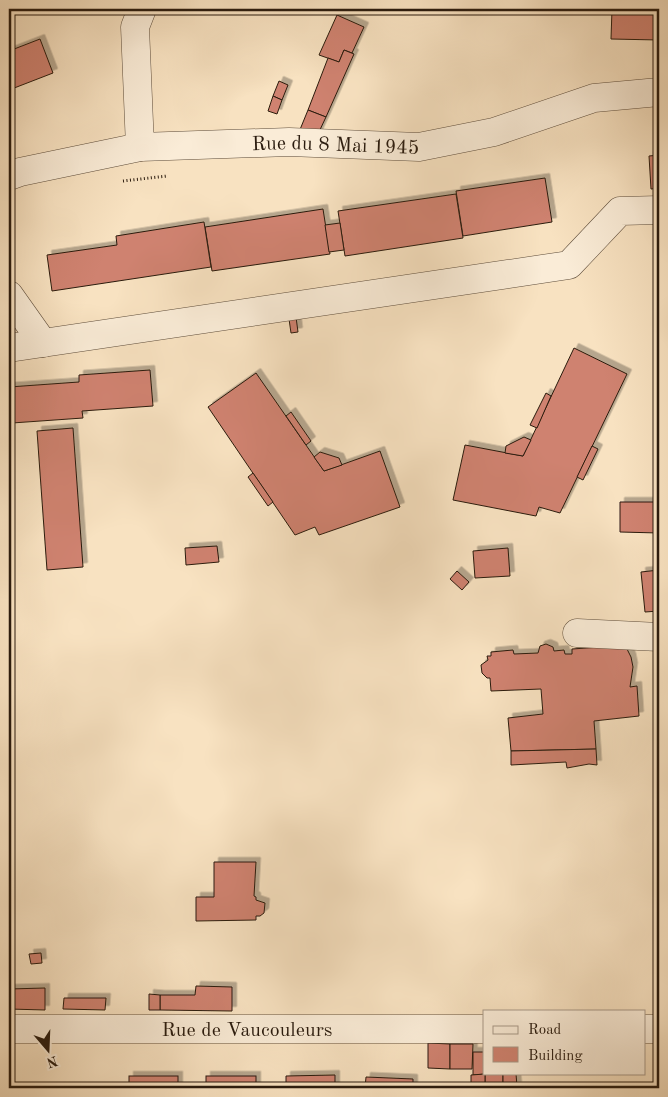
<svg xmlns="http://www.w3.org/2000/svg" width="668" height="1097" font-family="'Old Standard TT',serif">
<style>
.building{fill:#cf826f;stroke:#2a1b0e;filter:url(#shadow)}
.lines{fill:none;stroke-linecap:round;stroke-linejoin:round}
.minor-casing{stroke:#5e4d3b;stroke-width:29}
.path{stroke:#2a1b0e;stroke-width:3;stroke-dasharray:1 2.5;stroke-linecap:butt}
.minor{stroke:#faecd7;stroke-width:28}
.labels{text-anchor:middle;stroke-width:5;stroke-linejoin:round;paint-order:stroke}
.street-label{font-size:20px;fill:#2a1b0e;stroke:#faecd7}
</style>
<defs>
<filter id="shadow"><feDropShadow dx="4.5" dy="-4.5" stdDeviation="0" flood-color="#0004"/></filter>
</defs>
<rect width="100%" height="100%" fill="#f8e2c1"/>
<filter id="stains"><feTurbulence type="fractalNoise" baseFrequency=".004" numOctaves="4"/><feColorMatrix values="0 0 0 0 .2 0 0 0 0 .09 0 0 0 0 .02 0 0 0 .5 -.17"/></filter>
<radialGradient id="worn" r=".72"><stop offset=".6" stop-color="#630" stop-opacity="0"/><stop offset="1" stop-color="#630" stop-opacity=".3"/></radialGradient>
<g class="building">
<path d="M612 9H659V40L611 39Z"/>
<path d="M337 15 364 27 352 53 344 50 339 62 319 55Z"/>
<path d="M40 39 53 73 9 90V51Z"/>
<path d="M344 50 354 54 326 117 308 110 328 58 339 62Z"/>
<path d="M279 81 288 85 282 100 273 96Z"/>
<path d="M273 96 282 100 277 114 268 111Z"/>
<path d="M308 110 326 117 318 134 299 132Z"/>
<path d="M659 155V188L651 189 649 156Z"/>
<path d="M545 178 552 222 463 236 456 191Z"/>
<path d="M456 194 463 238 345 256 338 211Z"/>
<path d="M323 209 330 254 212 271 205 227Z"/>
<path d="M204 222 211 267 52 291 47 255 117 245 116 236Z"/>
<path d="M340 223 344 250 329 252 325 225Z"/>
<path d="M296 317 298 332 291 333 289 319Z"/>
<path d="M574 348 627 374 560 513 539 507 536 516 453 500 465 445 523 456Z"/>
<path d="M150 370 153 406 82 411 83 418 12 423 9 387 79 382V375Z"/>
<path d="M256 373 324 471 380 451 400 507 319 535 315 527 295 535 208 407Z"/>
<path d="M546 393 551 396 537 428 530 425Z"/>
<path d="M291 412 311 441 306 445 286 416Z"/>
<path d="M73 428 83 567 47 570 37 431Z"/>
<path d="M524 437 531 440 523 456 505 453 506 446Z"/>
<path d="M592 446 598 449 583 480 577 477Z"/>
<path d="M320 452 339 458 342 465 324 471 314 457Z"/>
<path d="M253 473 273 502 268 506 248 477Z"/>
<path d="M620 502H659V533L620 532Z"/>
<path d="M217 546 219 562 186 565 185 548Z"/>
<path d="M508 548 510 576 475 578 473 551Z"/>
<path d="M659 570V611L645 612 641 572Z"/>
<path d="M457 571 469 582 462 590 450 579Z"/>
<path d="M546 644 553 647 554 651 564 650 565 654H572V649L615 646 626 647 631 657 633 667 630 687 637 686 639 716 594 721 596 749 511 751 508 718 543 714 541 689 491 691 490 678H487L482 673 481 665 488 660 487 656H491V652L513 650 514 654 538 653 540 646Z"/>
<path d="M596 749 597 765 589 764 567 768 566 762 511 765V751Z"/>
<path d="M214 862H256L254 896 256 897V900L265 903 264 913 260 916H256V920L196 921V897H214Z"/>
<path d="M41 953 42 963 31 964 29 954Z"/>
<path d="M196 986 232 987V1011L160 1010V995H195Z"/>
<path d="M45 988V1010L9 1009V989Z"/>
<path d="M149 994 160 995V1010H149Z"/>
<path d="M64 998H106L105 1010 63 1009Z"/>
<path d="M428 1043 450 1044V1069L428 1068Z"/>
<path d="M450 1044H473L472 1069H450Z"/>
<path d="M473 1052H484L485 1074 473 1075Z"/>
<rect x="485" y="1074" width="18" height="11"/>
<path d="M485 1074V1085H471V1075Z"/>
<path d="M503 1074H516L517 1086 503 1085Z"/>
<path d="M335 1075V1088H286V1076Z"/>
<rect x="129" y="1076" width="49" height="12"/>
<rect x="206" y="1076" width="50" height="12"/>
<path d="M366 1077 413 1079V1088H365Z"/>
</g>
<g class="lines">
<defs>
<g id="minor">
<path d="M140 147 135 27 142 9"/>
<path id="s1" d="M9 176 20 172 140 147 289 142 419 147 494 132 594 98 659 92"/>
<path d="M9 295 43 343"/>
<path d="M9 348 569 265 620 211 659 210"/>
<path d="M577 633 659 637"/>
<path id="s2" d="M9 1029H484"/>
<path d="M644 1029H659"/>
</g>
</defs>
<use href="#minor" class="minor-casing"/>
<path class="path" d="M123 181 167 176"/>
<use href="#minor" class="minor"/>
</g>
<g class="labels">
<g class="street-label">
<text dy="7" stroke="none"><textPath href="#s1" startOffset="330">Rue du 8 Mai 1945</textPath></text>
<text dy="7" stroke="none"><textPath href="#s2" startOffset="238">Rue de Vaucouleurs</textPath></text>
</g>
</g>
<rect width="668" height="1097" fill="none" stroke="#f8e2c1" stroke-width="30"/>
<rect x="10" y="10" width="648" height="1077" fill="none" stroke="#2a1b0e" stroke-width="2.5"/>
<rect x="15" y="15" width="638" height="1067" fill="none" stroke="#2a1b0e"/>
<rect x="483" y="1010" width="162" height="65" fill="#faecd7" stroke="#a79887"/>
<rect x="493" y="1026" width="25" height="8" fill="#faecd7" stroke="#a79887"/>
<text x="528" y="1034" font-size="15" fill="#2a1b0e">Road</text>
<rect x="493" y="1047" width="25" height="15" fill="#cf826f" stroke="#a79887"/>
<text x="528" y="1060" font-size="15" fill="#2a1b0e">Building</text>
<g transform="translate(48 1050) rotate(161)" stroke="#faecd7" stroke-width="4" paint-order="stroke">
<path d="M0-4L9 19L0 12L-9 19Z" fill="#2a1b0e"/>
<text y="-8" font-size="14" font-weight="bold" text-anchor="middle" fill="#2a1b0e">N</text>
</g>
<rect width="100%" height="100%" filter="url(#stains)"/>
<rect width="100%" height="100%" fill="url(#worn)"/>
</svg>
